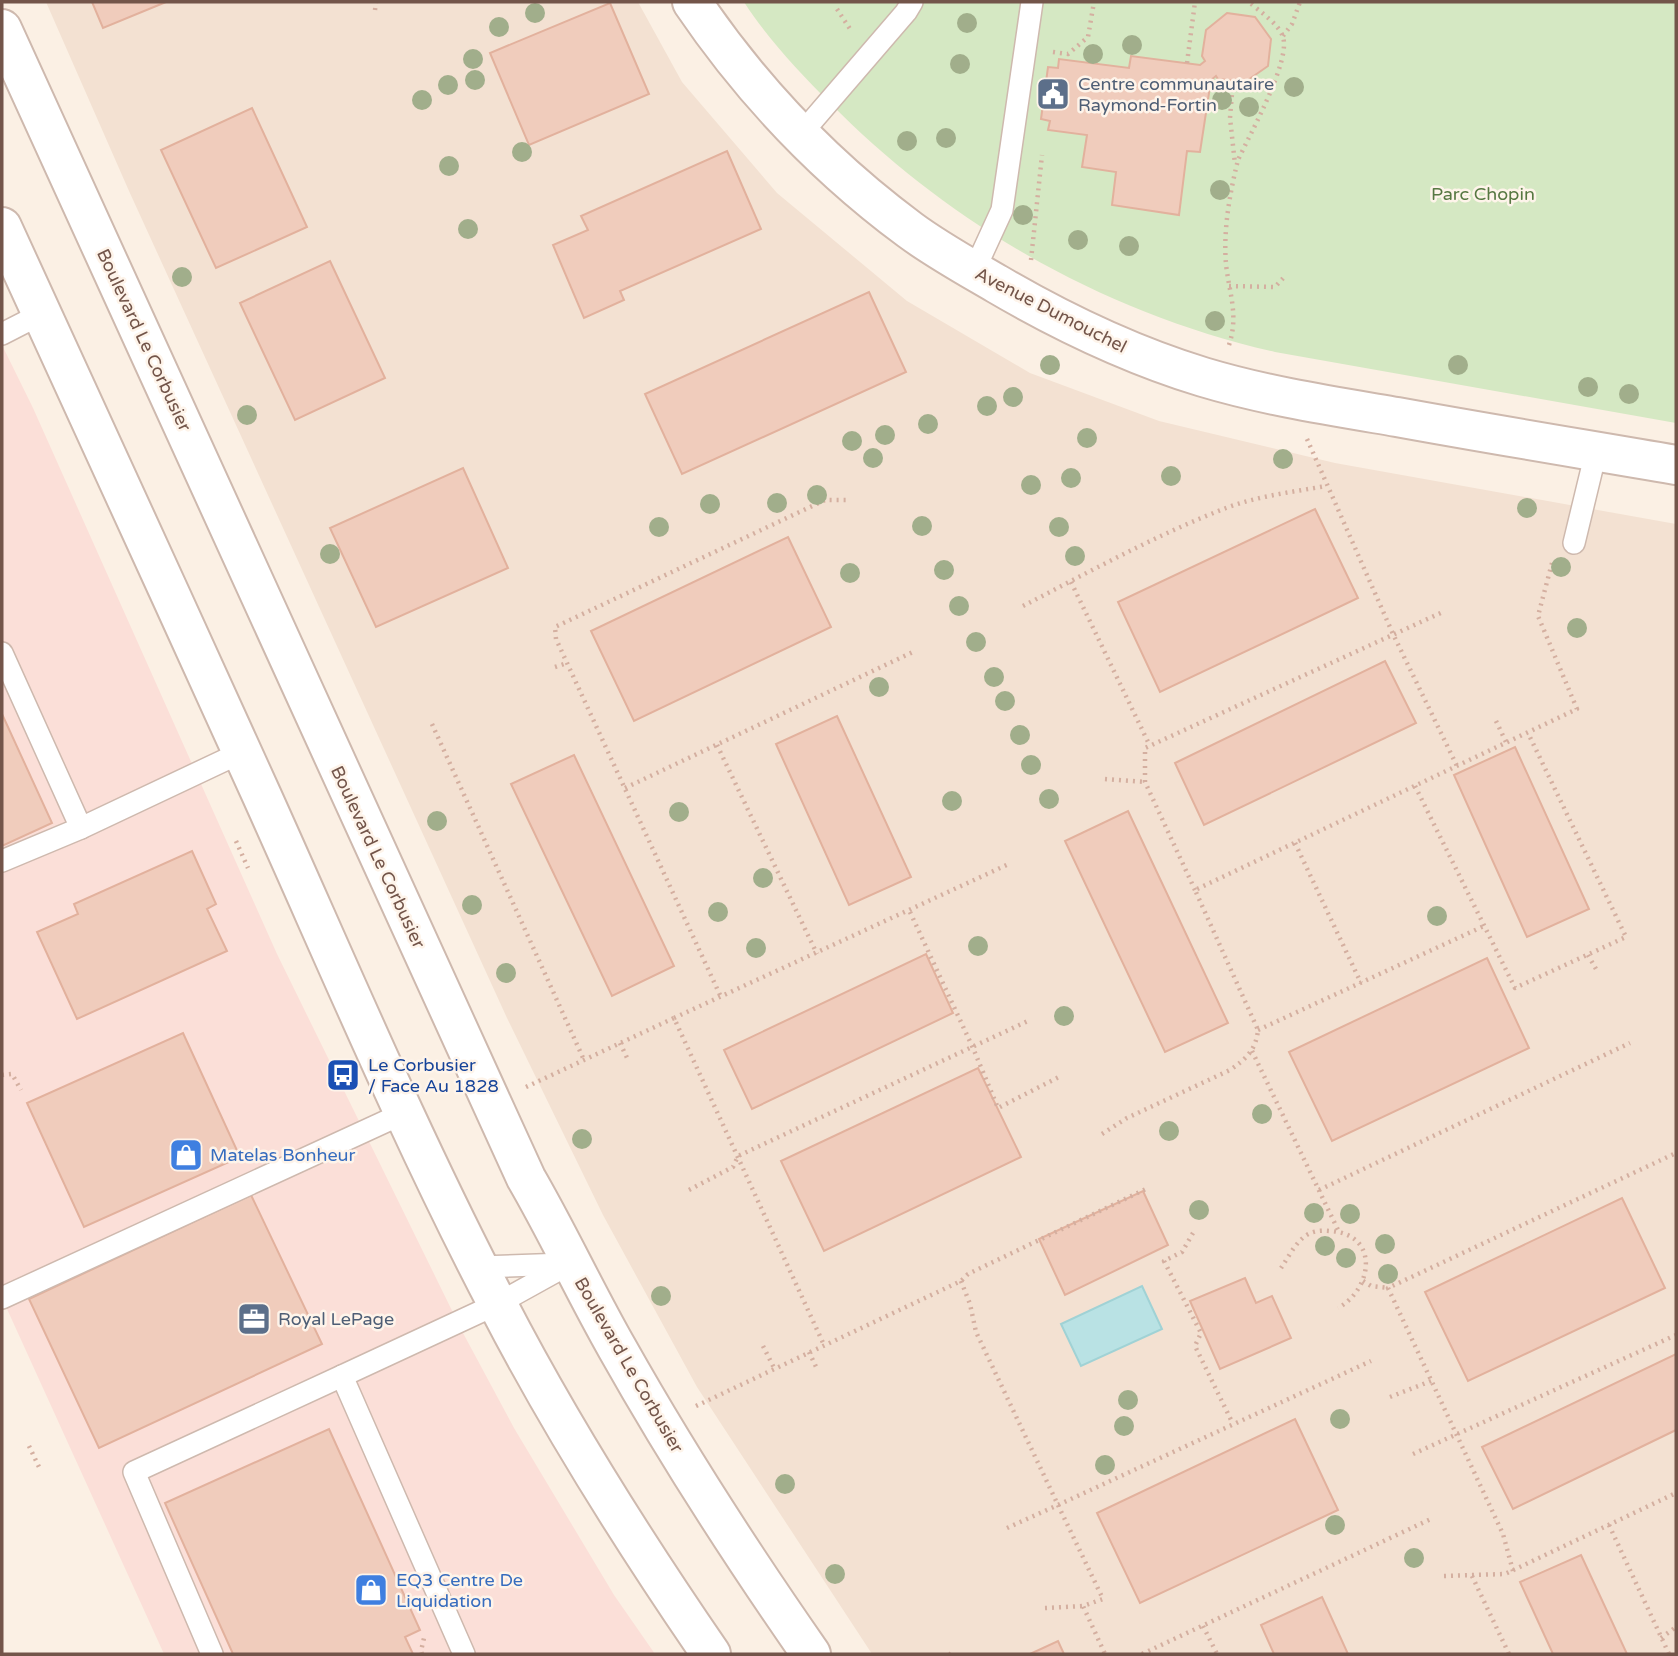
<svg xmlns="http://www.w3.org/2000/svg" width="1678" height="1656" font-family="'Varela Round',sans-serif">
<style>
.residential{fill:#f3e1d2}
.commercial{fill:#fbdfd8}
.green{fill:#d5e8c3}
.water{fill:#b9e2e4;stroke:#a0d2d5;stroke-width:2}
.building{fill:#f0ccbc;stroke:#e2b19d;stroke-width:2}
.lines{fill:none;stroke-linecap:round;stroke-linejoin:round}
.service-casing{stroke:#ceb9ae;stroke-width:24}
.minor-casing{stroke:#ceb9ae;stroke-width:42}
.tertiary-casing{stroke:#ceb9ae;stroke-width:42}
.path{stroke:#d4afa0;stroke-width:4.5;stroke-dasharray:2 5;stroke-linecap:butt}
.service{stroke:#fff;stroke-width:21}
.minor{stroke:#fff;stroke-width:38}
.tertiary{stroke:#fff;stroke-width:38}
.tree{fill:#a1ae8b}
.labels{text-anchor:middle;stroke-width:5;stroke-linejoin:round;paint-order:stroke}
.service-label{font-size:18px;fill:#4e5e75;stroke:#fef4ea;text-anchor:start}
.park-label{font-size:18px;fill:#577842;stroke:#fef4ea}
.street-label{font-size:18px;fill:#73554a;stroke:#fef4ea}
.transit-label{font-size:18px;fill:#164399;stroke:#fef4ea;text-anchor:start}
.shop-label{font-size:18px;fill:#366cbe;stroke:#fef4ea;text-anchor:start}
</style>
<rect width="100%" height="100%" fill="#fbf0e4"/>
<path class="residential" d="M46 2H638L682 82 777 193 907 301 1030 373 1159 421 1335 463 1676 524V1654H872L697 1387 603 1215 507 1018 129 191Z"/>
<path class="commercial" d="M2 345 33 408 277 954 463 1333 514 1428 614 1595 655 1654H164L2 1298Z"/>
<path class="green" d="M744 2H1676V423L1275 352C1107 314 951 226 830 103 799 72 768 39 744 2Z"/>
<path class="water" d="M1142 1286 1162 1329 1081 1366 1061 1324Z"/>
<g class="building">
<path d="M92 2H166L103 28Z"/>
<path d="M610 3 649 94 529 145 490 53Z"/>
<path d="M1227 13 1255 17 1271 39 1268 66 1245 82 1218 79 1216 76 1211 80 1200 152 1187 151 1179 215 1112 205 1116 172 1082 167 1087 135 1048 130 1050 121 1041 119 1048 67 1058 68 1059 59 1129 68 1131 56 1200 65 1205 61 1202 56 1206 30Z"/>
<path d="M252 108 307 227 216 268 161 150Z"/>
<path d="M727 151 761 229 620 291 624 300 584 318 553 245 588 230 581 216Z"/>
<path d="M330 261 385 378 295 420 240 303Z"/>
<path d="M869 292 906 372 682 474 645 394Z"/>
<path d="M463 468 508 568 376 627 330 528Z"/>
<path d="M1315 509 1358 598 1160 692 1118 602Z"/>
<path d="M788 537 831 627 634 721 591 631Z"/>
<path d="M1385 661 1416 723 1204 825 1175 763Z"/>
<path d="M2 714 52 823 2 846Z"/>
<path d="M837 716 911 877 849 905 776 744Z"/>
<path d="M1515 747 1589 909 1527 937 1454 775Z"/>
<path d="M574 755 674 966 612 996 511 784Z"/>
<path d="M1128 811 1228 1023 1165 1052 1065 841Z"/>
<path d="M192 851 216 904 207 909 227 951 77 1019 37 932 78 914 74 904Z"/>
<path d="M926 954 953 1013 752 1109 724 1050Z"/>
<path d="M1487 958 1529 1048 1332 1141 1289 1052Z"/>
<path d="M183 1033 240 1157 84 1227 27 1103Z"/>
<path d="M978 1068 1021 1157 824 1251 781 1161Z"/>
<path d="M1143 1191 1168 1245 1065 1295 1039 1239Z"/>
<path d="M251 1195 322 1344 99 1448 29 1299Z"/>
<path d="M1622 1198 1665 1288 1468 1381 1425 1292Z"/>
<path d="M1245 1278 1256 1303 1272 1296 1291 1338 1220 1369 1190 1301Z"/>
<path d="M1676 1354V1430L1513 1509 1482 1447Z"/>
<path d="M1295 1419 1338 1510 1140 1603 1097 1513Z"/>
<path d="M329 1429 420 1630 405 1637 413 1654H233L165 1503Z"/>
<path d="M1581 1555 1627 1654H1553L1520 1582Z"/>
<path d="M1322 1597 1348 1654H1274L1261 1625Z"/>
<path d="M1058 1641 1064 1654H1030Z"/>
</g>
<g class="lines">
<defs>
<g id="service">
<path d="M801 134 906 12 912 2"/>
<path d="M974 271 1002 210 1032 2"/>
<path d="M2 334 41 314"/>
<path d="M1574 543 1596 452"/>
<path d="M2 653 81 828 242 752"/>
<path d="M2 861 81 828"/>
<path d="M479 1267 565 1264"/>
<path d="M2 1298 404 1113"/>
<path d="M212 1654 134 1472 342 1376"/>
<path d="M464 1654 342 1376 497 1304 571 1263"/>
</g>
<path id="minor" d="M692 2C751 89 825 167 910 230 937 250 968 267 997 284 1062 322 1131 355 1203 377 1266 396 1332 406 1397 417 1490 434 1583 449 1676 465"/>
<g id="tertiary">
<path d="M2 29 526 1178C558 1233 585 1292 617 1348 676 1453 742 1555 811 1654"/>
<path d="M2 227C89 417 176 606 262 796 339 967 411 1139 498 1305 561 1427 634 1542 711 1654"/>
</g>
</defs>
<use href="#service" class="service-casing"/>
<use href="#minor" class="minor-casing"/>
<use href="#tertiary" class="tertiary-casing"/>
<g class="path">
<path d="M837 9 852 32"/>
<path d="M375 10 376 2"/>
<path d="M1283 36 1292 24 1300 2"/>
<path d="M1053 52 1068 54 1088 37 1094 2"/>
<path d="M1187 63 1195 2"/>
<path d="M1233 81 1230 118 1235 164"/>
<path d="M1031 260 1042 155"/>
<path d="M1229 286 1275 287 1286 275"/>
<path d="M1229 345C1239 315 1229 293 1226 264 1223 230 1230 192 1238 160 1249 136 1291 61 1283 37 1279 24 1259 11 1249 2"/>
<path d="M1307 439 1393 634 1457 766"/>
<path d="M1071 582 1150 746"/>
<path d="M1023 606C1089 572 1156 535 1226 508 1258 496 1292 492 1326 486"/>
<path d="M555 667 567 663"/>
<path d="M1496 721 1506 742"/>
<path d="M432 724 584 1060"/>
<path d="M717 745 817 954"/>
<path d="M1105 779 1145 782"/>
<path d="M1415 786 1515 988 1626 937 1528 733"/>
<path d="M625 788 915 651"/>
<path d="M236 841 248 868"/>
<path d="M1295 843 1361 983"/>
<path d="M1195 890 1145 782V748L1445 611"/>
<path d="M910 912 973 1048 998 1108 1059 1077"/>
<path d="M1588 955 1596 969"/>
<path d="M720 995 556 639 555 627 825 500H847"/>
<path d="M674 1018 1011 863"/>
<path d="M1258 1030 1484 926"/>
<path d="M620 1043 629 1062"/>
<path d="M1252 1051 1339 1232"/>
<path d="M2 1075 12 1074 21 1090"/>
<path d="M526 1087 674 1018 824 1345"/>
<path d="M1102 1134 1127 1118 1230 1070C1246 1059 1256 1050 1258 1030L1195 890 1577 709 1538 616 1552 563"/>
<path d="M689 1190 733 1167 738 1156 1030 1020"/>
<path d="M1319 1190 1630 1043"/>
<path d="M1193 1233 1182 1252 1164 1261 1201 1333 1195 1346 1233 1424"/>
<path d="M1281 1268C1288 1258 1294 1245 1304 1237 1311 1231 1321 1230 1330 1231 1380 1234 1373 1289 1338 1308"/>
<path d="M961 1281 970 1304 976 1332 1058 1505 1371 1361"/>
<path d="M1363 1281 1371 1286 1388 1288"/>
<path d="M763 1346 774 1368"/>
<path d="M809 1352 818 1371"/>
<path d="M1390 1397 1431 1381"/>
<path d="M696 1406 961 1281 968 1274 1148 1188"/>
<path d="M29 1446 39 1467"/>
<path d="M1413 1454 1676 1335"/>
<path d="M1609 1525 1669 1654"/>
<path d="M1007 1528 1058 1505 1103 1599 1083 1606 1105 1654"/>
<path d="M1513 1571 1503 1534 1388 1288 1676 1153"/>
<path d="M1444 1576 1505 1574 1676 1493"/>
<path d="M1472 1576 1509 1654"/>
<path d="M1045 1608 1083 1606"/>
<path d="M1203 1626 1217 1654"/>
<path d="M1661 1638 1676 1627"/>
<path d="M422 1654 421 1651 424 1638"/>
<path d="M950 1654 951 1653"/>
<path d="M1142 1654 1433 1518"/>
</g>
<use href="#service" class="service"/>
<use href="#minor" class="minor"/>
<use href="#tertiary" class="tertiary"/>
</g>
<g class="tree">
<circle cx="535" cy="13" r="10"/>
<circle cx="967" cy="23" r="10"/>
<circle cx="499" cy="27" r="10"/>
<circle cx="1132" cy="45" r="10"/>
<circle cx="1093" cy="54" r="10"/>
<circle cx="473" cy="59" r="10"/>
<circle cx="960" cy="64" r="10"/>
<circle cx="475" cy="80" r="10"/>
<circle cx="448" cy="85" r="10"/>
<circle cx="1294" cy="87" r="10"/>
<circle cx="422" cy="100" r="10"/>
<circle cx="1222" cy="100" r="10"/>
<circle cx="1249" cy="107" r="10"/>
<circle cx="946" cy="138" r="10"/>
<circle cx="907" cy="141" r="10"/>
<circle cx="522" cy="152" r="10"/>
<circle cx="449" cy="166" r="10"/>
<circle cx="1220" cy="190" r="10"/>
<circle cx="1023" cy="215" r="10"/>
<circle cx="468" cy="229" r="10"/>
<circle cx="1078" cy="240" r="10"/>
<circle cx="1129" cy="246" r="10"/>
<circle cx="182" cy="277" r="10"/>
<circle cx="1215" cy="321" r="10"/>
<circle cx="1050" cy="365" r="10"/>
<circle cx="1458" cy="365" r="10"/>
<circle cx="1588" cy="387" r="10"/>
<circle cx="1629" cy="394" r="10"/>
<circle cx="1013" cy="397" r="10"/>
<circle cx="987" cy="406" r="10"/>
<circle cx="247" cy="415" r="10"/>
<circle cx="928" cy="424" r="10"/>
<circle cx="885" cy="435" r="10"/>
<circle cx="1087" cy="438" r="10"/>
<circle cx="852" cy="441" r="10"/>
<circle cx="873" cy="458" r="10"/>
<circle cx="1283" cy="459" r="10"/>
<circle cx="1171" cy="476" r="10"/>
<circle cx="1071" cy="478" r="10"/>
<circle cx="1031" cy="485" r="10"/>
<circle cx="817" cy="495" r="10"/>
<circle cx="777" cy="503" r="10"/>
<circle cx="710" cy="504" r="10"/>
<circle cx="1527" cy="508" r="10"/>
<circle cx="922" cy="526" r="10"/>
<circle cx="659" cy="527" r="10"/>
<circle cx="1059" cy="527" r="10"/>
<circle cx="330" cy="554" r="10"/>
<circle cx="1075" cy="556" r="10"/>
<circle cx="1561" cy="567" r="10"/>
<circle cx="944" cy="570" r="10"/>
<circle cx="850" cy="573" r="10"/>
<circle cx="959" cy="606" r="10"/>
<circle cx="1577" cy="628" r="10"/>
<circle cx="976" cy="642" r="10"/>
<circle cx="994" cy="677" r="10"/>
<circle cx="879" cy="687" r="10"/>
<circle cx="1005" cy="701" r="10"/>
<circle cx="1020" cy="735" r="10"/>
<circle cx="1031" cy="765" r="10"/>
<circle cx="1049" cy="799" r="10"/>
<circle cx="952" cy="801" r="10"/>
<circle cx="679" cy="812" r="10"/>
<circle cx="437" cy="821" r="10"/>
<circle cx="763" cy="878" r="10"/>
<circle cx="472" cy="905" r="10"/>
<circle cx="718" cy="912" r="10"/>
<circle cx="1437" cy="916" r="10"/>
<circle cx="978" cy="946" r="10"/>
<circle cx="756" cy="948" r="10"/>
<circle cx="506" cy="973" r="10"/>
<circle cx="1064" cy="1016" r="10"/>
<circle cx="1262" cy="1114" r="10"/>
<circle cx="1169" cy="1131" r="10"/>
<circle cx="582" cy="1139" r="10"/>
<circle cx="1199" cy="1210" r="10"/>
<circle cx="1314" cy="1213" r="10"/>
<circle cx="1350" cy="1214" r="10"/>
<circle cx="1385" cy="1244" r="10"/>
<circle cx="1325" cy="1246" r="10"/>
<circle cx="1346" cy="1258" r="10"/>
<circle cx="1388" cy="1274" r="10"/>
<circle cx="661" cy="1296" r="10"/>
<circle cx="1128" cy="1400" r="10"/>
<circle cx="1340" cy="1419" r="10"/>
<circle cx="1124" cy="1426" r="10"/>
<circle cx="1105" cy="1465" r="10"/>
<circle cx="785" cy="1484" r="10"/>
<circle cx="1335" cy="1525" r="10"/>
<circle cx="1414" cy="1558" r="10"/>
<circle cx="835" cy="1574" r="10"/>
</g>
<defs>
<symbol id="civic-square" viewBox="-11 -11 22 22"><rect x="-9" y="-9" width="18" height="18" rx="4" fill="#5c6f8a" stroke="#fef4ea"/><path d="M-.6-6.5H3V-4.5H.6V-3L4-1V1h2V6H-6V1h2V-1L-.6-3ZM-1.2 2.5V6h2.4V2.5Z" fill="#fff"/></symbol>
<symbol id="bus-square" viewBox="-11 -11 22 22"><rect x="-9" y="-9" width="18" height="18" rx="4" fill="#1a4fb4" stroke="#fef4ea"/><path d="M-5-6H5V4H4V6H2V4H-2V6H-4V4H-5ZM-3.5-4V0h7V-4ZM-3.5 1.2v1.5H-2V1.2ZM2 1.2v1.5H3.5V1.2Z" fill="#fff"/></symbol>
<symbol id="shop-square" viewBox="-11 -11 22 22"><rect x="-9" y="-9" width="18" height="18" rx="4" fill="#3f7fe0" stroke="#fef4ea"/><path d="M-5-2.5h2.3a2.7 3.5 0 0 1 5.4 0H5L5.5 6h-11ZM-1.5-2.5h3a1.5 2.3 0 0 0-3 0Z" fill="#fff"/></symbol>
<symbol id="office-square" viewBox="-11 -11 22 22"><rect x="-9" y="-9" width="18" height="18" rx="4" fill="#5c6f8a" stroke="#fef4ea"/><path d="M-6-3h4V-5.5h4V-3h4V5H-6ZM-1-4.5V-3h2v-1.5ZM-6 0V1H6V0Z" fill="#fff"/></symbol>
</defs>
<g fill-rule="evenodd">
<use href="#civic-square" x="1034" y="75" width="38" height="38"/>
<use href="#bus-square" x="324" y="1056" width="38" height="38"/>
<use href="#shop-square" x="167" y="1136" width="38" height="38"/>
<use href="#office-square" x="235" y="1300" width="38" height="38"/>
<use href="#shop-square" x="352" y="1571" width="38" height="38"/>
</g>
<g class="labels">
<g class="service-label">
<text x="1078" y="90">Centre communautaire<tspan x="1078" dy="21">Raymond-Fortin</tspan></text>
<text x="278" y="1325">Royal LePage</text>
</g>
<g class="park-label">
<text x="1483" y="200">Parc Chopin</text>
</g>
<g class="street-label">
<text transform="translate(1051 310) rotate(27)" y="6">Avenue Dumouchel</text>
<text transform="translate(144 340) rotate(65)" y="6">Boulevard Le Corbusier</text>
<text transform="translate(378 857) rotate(65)" y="6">Boulevard Le Corbusier</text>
<text transform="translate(629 1365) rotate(60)" y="6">Boulevard Le Corbusier</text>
</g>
<g class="transit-label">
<text x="368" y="1071">Le Corbusier<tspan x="368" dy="21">/ Face Au 1828</tspan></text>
</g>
<g class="shop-label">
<text x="210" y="1161">Matelas Bonheur</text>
<text x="396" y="1586">EQ3 Centre De<tspan x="396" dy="21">Liquidation</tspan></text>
</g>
</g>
<rect width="1678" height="1656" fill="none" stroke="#73554a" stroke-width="7"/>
</svg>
